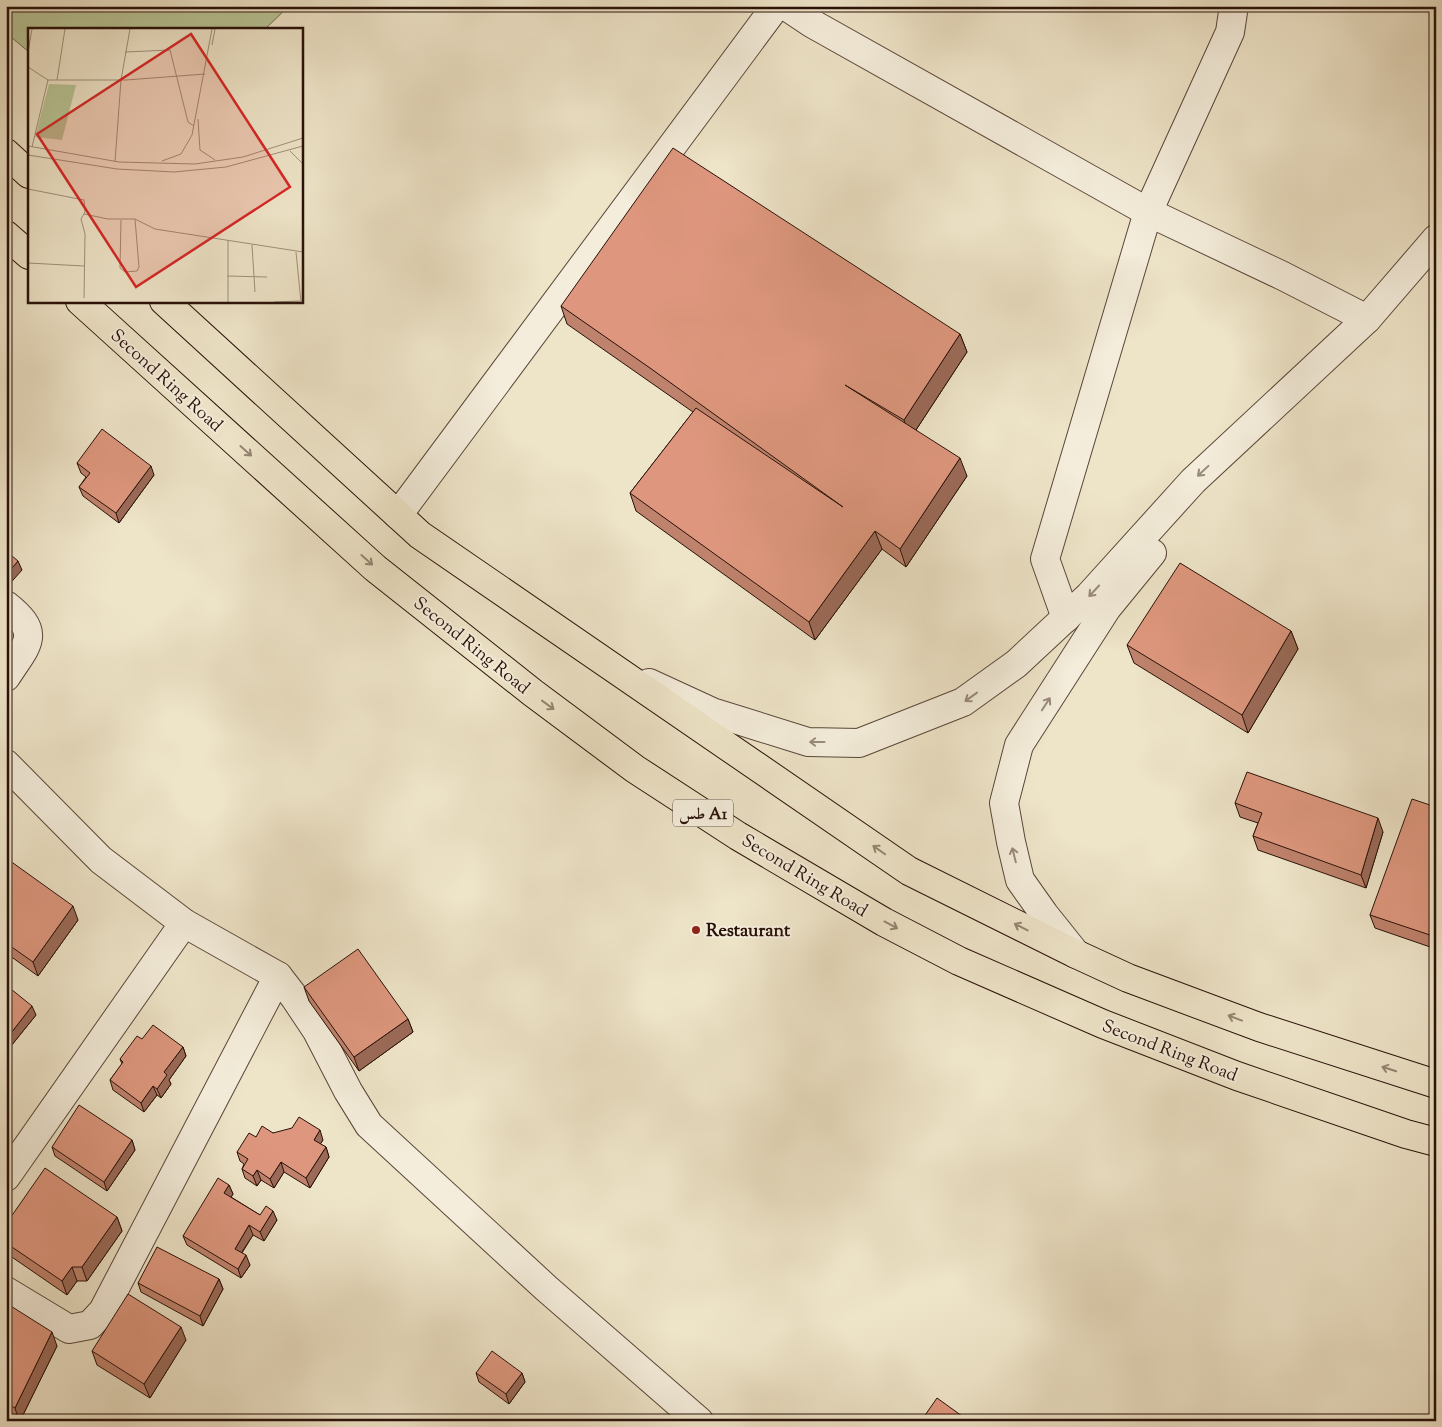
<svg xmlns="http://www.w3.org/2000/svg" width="1442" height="1427" font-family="'Sorts Mill Goudy',Amiri,serif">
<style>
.green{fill:#b8c496;stroke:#706a50}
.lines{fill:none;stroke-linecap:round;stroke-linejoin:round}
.minor-casing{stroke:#5a4639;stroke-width:30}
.highway-casing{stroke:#291109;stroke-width:30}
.minor{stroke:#f4eddb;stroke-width:28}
.highway{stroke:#eee4c8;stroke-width:28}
.wall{fill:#bf826c;stroke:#291109}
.shaded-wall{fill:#9b6a58;stroke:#291109}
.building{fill:#de977e;stroke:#291109}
.oneway{stroke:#958572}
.oneway2{stroke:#998a7c}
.poi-dot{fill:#8f2418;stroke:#f4eddb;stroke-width:2}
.labels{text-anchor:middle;stroke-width:4;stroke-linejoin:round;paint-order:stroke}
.shield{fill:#f4eddb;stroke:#665348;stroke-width:1}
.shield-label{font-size:16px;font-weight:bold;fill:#291109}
.street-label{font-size:18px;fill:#291109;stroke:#f4eddb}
.poi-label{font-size:18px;font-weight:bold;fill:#291109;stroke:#f4eddb;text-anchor:start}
.inset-road{fill:none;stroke:#9f907c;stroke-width:1}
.view{fill:#d62828;fill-opacity:0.15;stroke:#d62828;stroke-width:2.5}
.inset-edge{fill:none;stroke:#291109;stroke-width:2.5}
</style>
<rect width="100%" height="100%" fill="#eee4c8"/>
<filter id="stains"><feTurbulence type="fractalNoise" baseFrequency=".004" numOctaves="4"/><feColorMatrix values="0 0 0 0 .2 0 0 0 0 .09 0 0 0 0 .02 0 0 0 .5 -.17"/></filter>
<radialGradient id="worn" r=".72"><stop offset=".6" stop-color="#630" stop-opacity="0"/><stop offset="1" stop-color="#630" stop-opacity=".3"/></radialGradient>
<path class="green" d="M6 6H289L265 29H29V52L6 33Z"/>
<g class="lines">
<defs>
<g id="minor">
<path d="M786 6 813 24 1148 212 1283 276 1367 319"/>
<path d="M398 515 776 6"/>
<path d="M6 605C43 634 27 644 6 677"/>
<path d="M1066 618 1045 559 1148 212 1230 32 1233 12 1232 6"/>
<path d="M649 683 712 712 808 742 859 743 963 702 1016 664 1089 596 1193 481 1367 319 1436 239"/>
<path d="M6 764 101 860 184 923 278 976 295 998 317 1031 348 1091 369 1125 546 1288 699 1421"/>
<path d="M1076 954 1044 914 1020 880 1011 842 1004 803 1019 745 1107 608 1152 553"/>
<path d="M6 1177 184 923"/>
<path d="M6 1291 69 1329 90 1325 103 1311 278 976"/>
</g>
<g id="highway">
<path d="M6 153 29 174"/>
<path d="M6 235 29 255"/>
<path d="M80 301 375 568 533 693 635 769 738 836 884 922 959 961 1103 1024 1237 1076 1406 1134 1436 1142"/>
<path d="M164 301 420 535 909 871 1076 954 1128 978 1259 1027 1436 1084"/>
</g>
</defs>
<use href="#minor" class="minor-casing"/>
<use href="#highway" class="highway-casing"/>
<use href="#minor" class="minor"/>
<use href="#highway" class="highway"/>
</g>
<g class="wall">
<path d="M561 306 960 334 967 352 916 430 967 476 906 567 882 549 815 640 636 511 630 493 693 412 567 324Z"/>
<path d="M77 463 154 475 119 523 83 496 79 487 86 477 81 473Z"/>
<path d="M1291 631 1298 649 1248 733 1134 663 1127 645Z"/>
<path d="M1235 803 1383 832 1366 888 1258 850 1253 836 1258 823 1240 817Z"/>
<path d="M1436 807V949L1375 928 1370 915Z"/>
<path d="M6 858 78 920 38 976 6 953Z"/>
<path d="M6 985 36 1015 11 1046 6 1042Z"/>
<path d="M304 987 408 1019 413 1032 359 1071 309 1001Z"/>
<path d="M142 1039 183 1047 186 1056 169 1080 171 1084 161 1098 157 1095 144 1112 113 1090 110 1080 122 1064 120 1059Z"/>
<path d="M273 1133 323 1140 320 1144 326 1147 329 1157 310 1188 284 1172 274 1188 261 1180 257 1186 245 1178 242 1169 244 1164 240 1161 237 1152 256 1137Z"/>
<path d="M132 1140 135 1150 107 1191 55 1156 52 1147Z"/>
<path d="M229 1185 233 1194 231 1197 260 1215 277 1220 264 1241 253 1235 242 1253 250 1265 241 1278 187 1245 183 1236Z"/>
<path d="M117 1217 122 1231 87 1281H77L67 1295 6 1253V1224Z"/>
<path d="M219 1279 223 1289 203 1326 141 1292 138 1283Z"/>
<path d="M6 1303 57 1346 20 1421H18L6 1414Z"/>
<path d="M186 1340 150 1398 97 1365 92 1351Z"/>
<path d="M476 1373H522L525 1382 509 1404 479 1382Z"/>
</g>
<g class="shaded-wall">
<path d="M960 334 967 352 910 439 904 420Z"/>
<path d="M960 458 967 476 906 567 900 549Z"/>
<path d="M151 466 154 475 119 523 116 513Z"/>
<path d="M875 531 882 549 815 640 809 622Z"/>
<path d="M18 561 22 570 6 588V575Z"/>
<path d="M1291 631 1298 649 1248 733 1242 715Z"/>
<path d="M1378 818 1383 832 1366 888 1361 875Z"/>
<path d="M73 906 78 920 38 976 33 962Z"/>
<path d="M32 1006 36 1015 11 1046 8 1037Z"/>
<path d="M408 1019 413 1032 359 1071 354 1057Z"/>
<path d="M183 1047 186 1056 169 1080 171 1084 161 1098 157 1089 164 1072Z"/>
<path d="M153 1086 157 1095 144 1112 141 1103Z"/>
<path d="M320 1130 323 1140 317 1149 314 1140Z"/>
<path d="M132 1140 135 1150 107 1191 104 1182Z"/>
<path d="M326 1147 329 1157 310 1188 306 1178Z"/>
<path d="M281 1162 284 1172 274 1188 270 1179Z"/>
<path d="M257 1170 261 1180 257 1186 253 1176Z"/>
<path d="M229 1185 233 1194 227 1203 224 1193Z"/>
<path d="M273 1211 277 1220 264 1241 260 1232Z"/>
<path d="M117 1217 122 1231 87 1281 82 1267Z"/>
<path d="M249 1225 253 1235 238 1258 235 1249Z"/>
<path d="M246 1255 250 1265 241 1278 238 1269Z"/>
<path d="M72 1267 77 1281 67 1295 62 1281Z"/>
<path d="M219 1279 223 1289 203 1326 200 1316Z"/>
<path d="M181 1327 186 1340 150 1398 144 1384Z"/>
<path d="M52 1332 57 1346 20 1421H19L15 1408Z"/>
<path d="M522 1373 525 1382 509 1404 506 1394Z"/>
</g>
<g class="building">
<path d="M673 148 960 334 904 420 845 385 960 458 900 549 875 531 809 622 630 493 696 408 843 507 650 368 561 306Z"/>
<path d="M102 429 151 466 116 513 79 487 90 473 77 463Z"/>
<path d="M6 551 18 561 6 575Z"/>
<path d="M1180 563 1291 631 1242 715 1127 645Z"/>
<path d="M1247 772 1378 818 1361 875 1253 836 1262 813 1235 803Z"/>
<path d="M1412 799 1436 807V937L1370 915Z"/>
<path d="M6 858 73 906 33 962 6 943Z"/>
<path d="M358 949 408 1019 354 1057 304 987Z"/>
<path d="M6 985 32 1006 8 1037 6 1036Z"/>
<path d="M153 1025 183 1047 164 1072 167 1075 157 1089 153 1086 141 1103 110 1080 123 1062 120 1059 137 1036 142 1039Z"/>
<path d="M79 1105 132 1140 104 1182 52 1147Z"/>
<path d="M299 1117 320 1130 314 1140 326 1147 306 1178 281 1162 270 1179 257 1170 253 1176 242 1169 248 1159 237 1152 249 1133 256 1137 262 1126 273 1133 292 1128Z"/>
<path d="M45 1168 117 1217 82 1267H72L62 1281 6 1243V1224Z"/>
<path d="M218 1178 229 1185 224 1193 260 1215 266 1206 273 1211 260 1232 249 1225 235 1249 246 1255 238 1269 183 1236Z"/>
<path d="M157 1247 219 1279 200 1316 138 1283Z"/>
<path d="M128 1294 181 1327 144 1384 92 1351Z"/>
<path d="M6 1303 52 1332 15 1408 6 1403Z"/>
<path d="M492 1351 522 1373 506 1394 476 1373Z"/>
<path d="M937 1398 969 1421H921Z"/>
</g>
<defs><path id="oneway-shaft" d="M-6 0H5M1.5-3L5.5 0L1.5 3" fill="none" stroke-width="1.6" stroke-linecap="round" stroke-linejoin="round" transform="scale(1.25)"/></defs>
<g class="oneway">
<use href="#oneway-shaft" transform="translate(246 451) rotate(42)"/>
<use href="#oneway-shaft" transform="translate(367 560) rotate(42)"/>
<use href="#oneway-shaft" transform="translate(548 705) rotate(36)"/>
<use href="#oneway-shaft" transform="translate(879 850) rotate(-145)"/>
<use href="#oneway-shaft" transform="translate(891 925) rotate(28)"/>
<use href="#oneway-shaft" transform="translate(1021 927) rotate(-153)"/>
<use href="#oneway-shaft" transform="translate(1235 1018) rotate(-159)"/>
<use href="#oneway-shaft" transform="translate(1389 1069) rotate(-162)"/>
</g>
<g class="oneway2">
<use href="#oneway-shaft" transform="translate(1203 471) rotate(137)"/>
<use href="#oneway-shaft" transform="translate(1094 591) rotate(133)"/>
<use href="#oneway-shaft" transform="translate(971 697) rotate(144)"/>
<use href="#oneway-shaft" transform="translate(1046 704) rotate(-57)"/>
<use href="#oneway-shaft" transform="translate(817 742) rotate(-180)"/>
<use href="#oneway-shaft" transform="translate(1014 855) rotate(-104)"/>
</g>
<circle class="poi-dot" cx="696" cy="930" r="5"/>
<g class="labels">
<rect class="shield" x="673" y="799.5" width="60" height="27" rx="4"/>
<g class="shield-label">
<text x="703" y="819">طس A1</text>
</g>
<g class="street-label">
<text transform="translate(167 380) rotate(42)" y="6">Second Ring Road</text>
<text transform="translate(472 645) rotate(39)" y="6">Second Ring Road</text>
<text transform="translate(805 875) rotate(31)" y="6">Second Ring Road</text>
<text transform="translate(1170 1050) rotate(21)" y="6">Second Ring Road</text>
</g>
<g class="poi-label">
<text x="706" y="936">Restaurant</text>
</g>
</g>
<g transform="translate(28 28)">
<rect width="275" height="275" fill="#eee4c8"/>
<path d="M21 56 48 57 34 112 7 109Z" fill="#b8c496"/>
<path class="inset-road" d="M184 17 187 1M0 24 4 1M97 24 142 22 160 94 166 98M0 39 20 52H98L177 46M29 52 37 1M170 91 172 122 187 132M0 118 91 134 167 136 215 129 275 110M4 119 20 52M262 123 275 136M0 127 89 141 146 144 198 139 275 118M134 133 153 126 164 107 184 1M87 134 93 52 102 1M0 161 56 172 57 184 53 191 57 206 56 270M56 186 80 191H107L127 201 275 224M93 192 92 240 97 244 109 243 111 239 107 191M200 212V274M224 217 227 264M268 224 273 274M0 235 56 238M199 248 239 249M246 274 272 273"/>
<path class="view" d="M163 6 262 159 108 259 9 106Z"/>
<rect width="275" height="275" class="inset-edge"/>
</g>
<rect width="1442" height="1427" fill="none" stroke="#eee4c8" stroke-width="25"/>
<rect x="8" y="8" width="1427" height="1412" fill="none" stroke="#291109" stroke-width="2.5"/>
<rect x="12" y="12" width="1417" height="1402" fill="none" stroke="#291109"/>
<rect width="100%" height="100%" filter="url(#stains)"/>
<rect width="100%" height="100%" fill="url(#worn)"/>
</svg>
